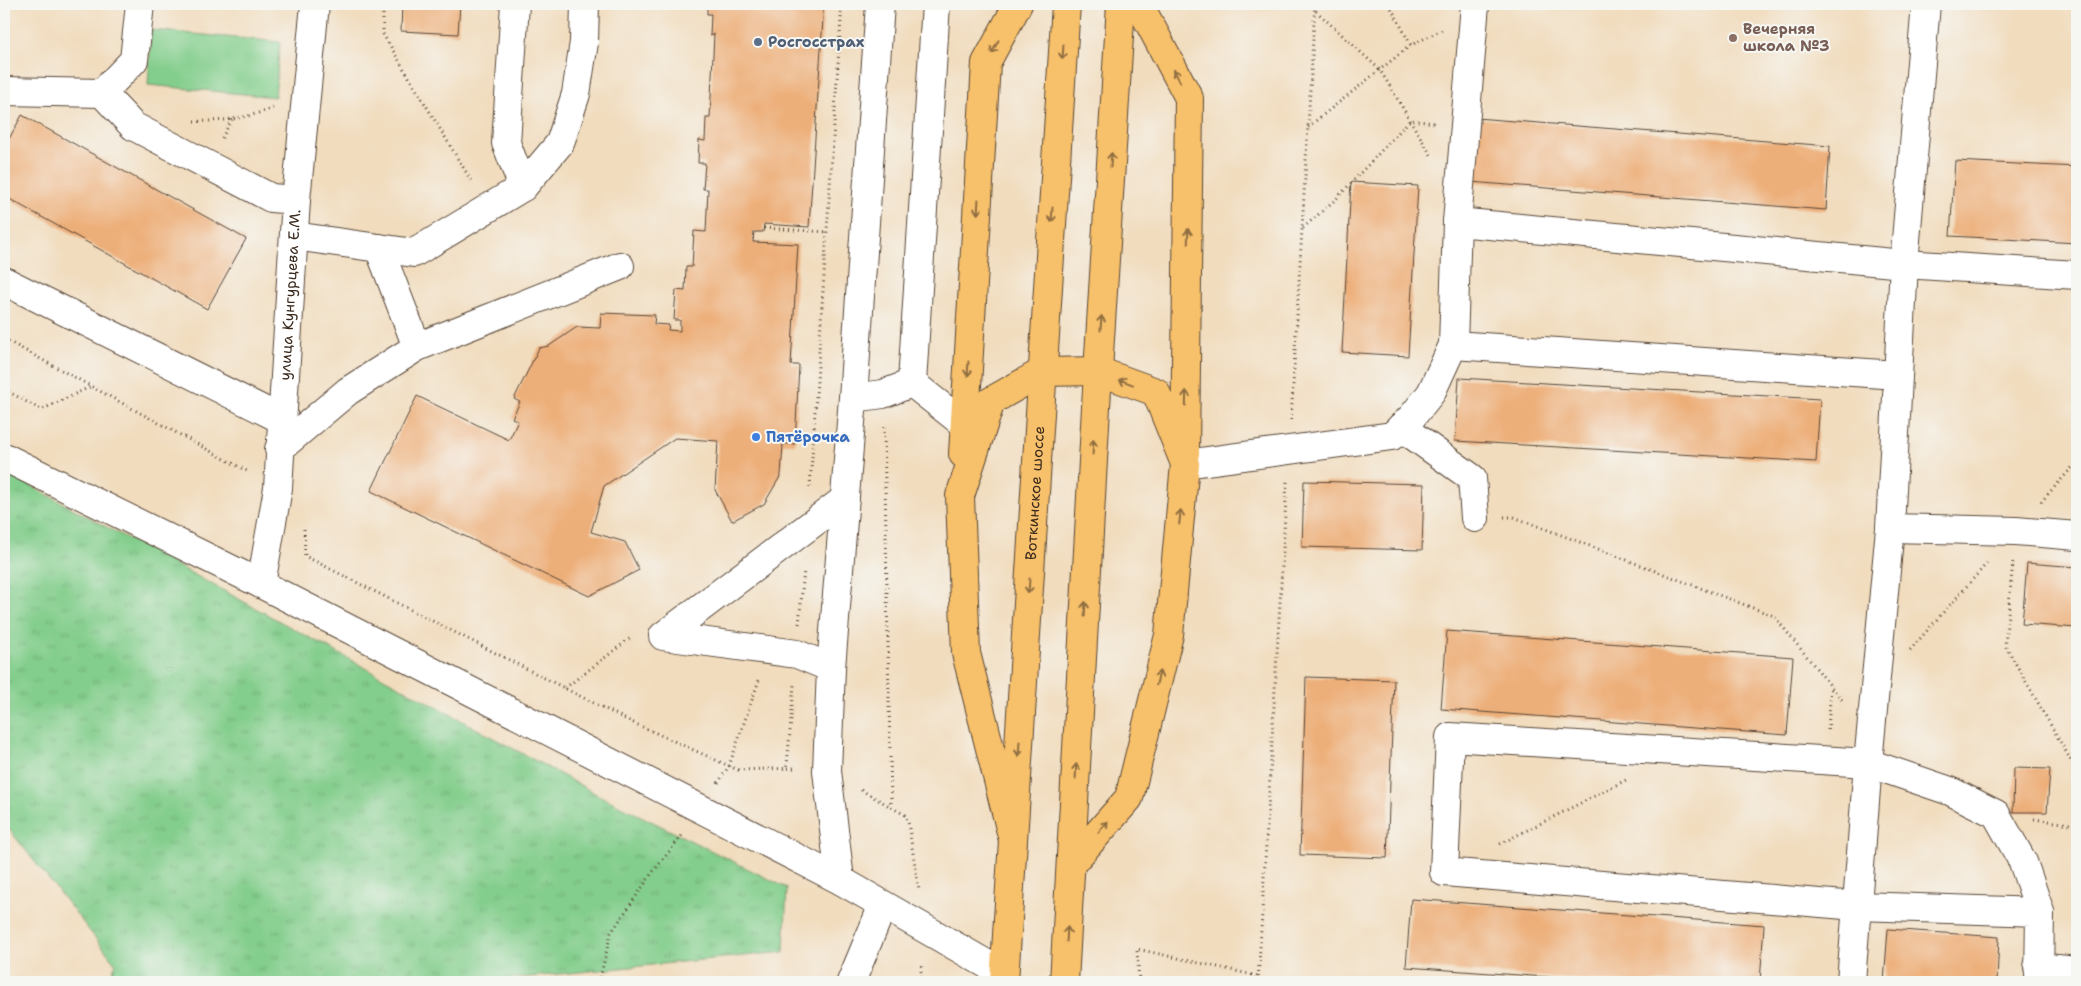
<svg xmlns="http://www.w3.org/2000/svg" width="2081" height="986" font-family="'Shantell Sans',sans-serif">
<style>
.grass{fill:url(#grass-tufts);stroke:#5f7c55}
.pitch{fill:#83ce8c;stroke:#5f7c55}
.building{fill:#edaf79}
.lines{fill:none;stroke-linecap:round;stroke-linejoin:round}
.minor-casing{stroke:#564536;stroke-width:30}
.major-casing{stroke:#564536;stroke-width:30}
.path{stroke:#564536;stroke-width:3;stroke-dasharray:1 4;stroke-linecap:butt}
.minor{stroke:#fff;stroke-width:28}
.major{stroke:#f7c06b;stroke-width:28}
.oneway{stroke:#906e41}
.education-dot{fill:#8d6e63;stroke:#f6f6f2;stroke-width:2}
.service-dot{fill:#5c6f8a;stroke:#f6f6f2;stroke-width:2}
.shop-dot{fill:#3f7fe0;stroke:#f6f6f2;stroke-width:2}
.labels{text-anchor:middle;stroke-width:4;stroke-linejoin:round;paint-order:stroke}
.education-label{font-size:15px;font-weight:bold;fill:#785e54;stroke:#f6f6f2;text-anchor:start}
.service-label{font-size:15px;font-weight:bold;fill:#4e5e75;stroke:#f6f6f2;text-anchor:start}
.street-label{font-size:15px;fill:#3b2a1e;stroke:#f6f6f2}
.shop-label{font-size:15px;font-weight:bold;fill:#366cbe;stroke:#f6f6f2;text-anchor:start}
</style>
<defs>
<pattern id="grass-tufts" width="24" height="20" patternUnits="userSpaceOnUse" patternTransform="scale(1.25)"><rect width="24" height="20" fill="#83ce8c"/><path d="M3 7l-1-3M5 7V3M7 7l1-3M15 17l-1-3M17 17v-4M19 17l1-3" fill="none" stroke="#72b178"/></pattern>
</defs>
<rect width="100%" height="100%" fill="#f6f6f2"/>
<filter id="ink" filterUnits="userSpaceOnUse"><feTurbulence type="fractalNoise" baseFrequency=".02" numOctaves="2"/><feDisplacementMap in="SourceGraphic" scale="10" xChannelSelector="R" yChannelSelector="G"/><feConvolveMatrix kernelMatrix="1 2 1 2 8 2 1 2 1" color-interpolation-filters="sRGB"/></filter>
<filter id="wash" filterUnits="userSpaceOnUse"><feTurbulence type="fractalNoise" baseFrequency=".0096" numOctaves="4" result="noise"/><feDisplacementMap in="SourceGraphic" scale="20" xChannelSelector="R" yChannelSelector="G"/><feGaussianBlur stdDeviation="1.12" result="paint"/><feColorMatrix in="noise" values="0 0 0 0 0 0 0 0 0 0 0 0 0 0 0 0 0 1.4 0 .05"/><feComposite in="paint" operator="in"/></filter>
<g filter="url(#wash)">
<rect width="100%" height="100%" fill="#f1dcbd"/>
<path class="grass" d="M4 471 600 796 787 888 784 952 478 982H106L116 964 4 823Z"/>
<path class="pitch" d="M151 30 280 42 275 97 148 85Z"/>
<g id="blocks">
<g class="building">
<path d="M402 4H460L458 34 401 31Z"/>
<path d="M707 4H824L809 227 764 224 763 232H754L753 242 798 244 791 365H799L795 444H783L781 475 764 504 732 521 715 490 718 441 675 438 604 486 591 532 625 542 639 570 589 596 371 491 417 396 509 440 518 421 512 418 520 402 514 399 539 348 549 346 577 327 600 328 601 313 655 315 654 324 669 325 668 330 680 331V320H674L676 290 685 291 686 267H692L694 231 706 232 708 189H703L705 163H698L699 140 705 141 706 118H710L714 34 710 36 711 14H707Z"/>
<path d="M22 115 246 239 207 309 4 196V148Z"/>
<path d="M1476 118 1830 146 1826 210 1470 182Z"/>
<path d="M1955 161 2077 167V243L1950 236Z"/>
<path d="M1351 182 1418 186 1408 356 1342 352Z"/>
<path d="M1459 378 1820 399 1816 462 1455 441Z"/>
<path d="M1304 481 1424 484 1422 550 1302 547Z"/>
<path d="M2027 563 2077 567V628L2022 624Z"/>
<path d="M1447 631 1793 657 1787 735 1441 709Z"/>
<path d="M1306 677 1394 680 1387 858 1300 855Z"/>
<path d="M2014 768 2050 769 2047 812H2013Z"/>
<path d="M1411 899 1764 925 1760 982H1617L1406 967Z"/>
<path d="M1888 929 1999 937 1997 982H1884Z"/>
</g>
</g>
</g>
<g filter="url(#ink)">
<use href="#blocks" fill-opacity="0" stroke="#564536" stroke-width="1"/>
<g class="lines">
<defs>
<g id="minor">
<path d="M515 4 506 143 523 187"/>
<path d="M4 91 102 93 133 126 271 198 296 200"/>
<path d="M102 93 134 60 140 4"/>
<path d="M1457 222 1475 4"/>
<path d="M294 236 414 253 523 187 560 143 576 94 584 42 585 4"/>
<path d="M379 248 417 347"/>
<path d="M4 281 281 419"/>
<path d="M1897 375 1453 345 1457 222 1904 264 2077 275"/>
<path d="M912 383 965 425"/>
<path d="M853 398 883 394 912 383 936 4"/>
<path d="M1401 427 1472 478 1475 518"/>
<path d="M279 449 348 391 417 347 620 266"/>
<path d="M4 457 261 584 840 880 1004 974"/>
<path d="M1185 464 1392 436 1411 418 1431 393 1453 345"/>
<path d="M1890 528 2016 531 2077 536"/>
<path id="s1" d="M261 584 278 488 296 200 315 4"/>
<path d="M831 668 797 654 663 636 845 499"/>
<path d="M840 880 827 771 831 668 853 398 880 4"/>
<path d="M2038 967 2077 971"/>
<path d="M851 982 883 905"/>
<path d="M1851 982 1868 763 1890 528 1904 264 1926 4"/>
<path d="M2039 982 2040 912 2023 862 1996 814 1950 791 1868 763 1450 737 1444 872 1857 906 2040 912"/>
</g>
<g id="major">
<path d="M1139 4 1189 98 1185 453"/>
<path d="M963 454 986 63 1018 4"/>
<path d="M1013 840 966 653 960 496 991 401 1042 372 1098 371 1156 392 1185 464 1169 635 1129 798 1071 864"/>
<path id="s2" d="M1004 982 1066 4"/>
<path d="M1064 982 1098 371 1121 4"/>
</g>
</defs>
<use href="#minor" class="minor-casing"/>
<use href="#major" class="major-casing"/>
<g class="path">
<path d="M383 4V34L472 182"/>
<path d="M1389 4 1411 45"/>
<path d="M1316 11 1380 70 1431 155"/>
<path d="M194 121C222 122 247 118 273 108"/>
<path d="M1308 127 1411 45 1442 30"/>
<path d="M4 129 8 121"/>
<path d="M222 138 232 119"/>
<path d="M764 228 827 232"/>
<path d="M1303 228 1337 198 1410 120 1435 123"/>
<path d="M4 339 247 471"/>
<path d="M4 389 41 410 90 387"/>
<path d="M1291 420 1315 4"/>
<path d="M884 427 891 806"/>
<path d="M810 487 842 4"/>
<path d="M2041 502 2077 462"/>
<path d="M1504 517H1514L1774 616 1842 700"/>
<path d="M304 529 305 556 627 720 738 770 797 768"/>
<path d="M2013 562 2005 645 2077 771"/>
<path d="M799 624 804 570"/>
<path d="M1910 650 1989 561"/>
<path d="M565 688 632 637"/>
<path d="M1828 730 1831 685"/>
<path d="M787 766 794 685"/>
<path d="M718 783 729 766 759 680"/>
<path d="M861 790 907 816 919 890"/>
<path d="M2034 819 2077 825"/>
<path d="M1500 844 1626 780"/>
<path d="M599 982 611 933 652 873 684 833"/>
<path d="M920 982 922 963"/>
<path d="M1139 982 1137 949 1258 976"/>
<path d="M1258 982 1287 481"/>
</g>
<use href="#minor" class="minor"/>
<use href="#major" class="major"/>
</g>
<defs><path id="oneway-shaft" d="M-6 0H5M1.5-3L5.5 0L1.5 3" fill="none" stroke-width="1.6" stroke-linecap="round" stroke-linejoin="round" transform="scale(1.25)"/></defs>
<g class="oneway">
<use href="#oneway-shaft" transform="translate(995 47) rotate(118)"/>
<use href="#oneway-shaft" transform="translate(1063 52) rotate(94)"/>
<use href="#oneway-shaft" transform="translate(1177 76) rotate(-118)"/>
<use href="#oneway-shaft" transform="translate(1111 160) rotate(-86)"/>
<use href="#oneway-shaft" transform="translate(978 207) rotate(93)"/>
<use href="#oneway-shaft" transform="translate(1052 215) rotate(94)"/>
<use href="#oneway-shaft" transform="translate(1188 236) rotate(-89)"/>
<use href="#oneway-shaft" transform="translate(1101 323) rotate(-86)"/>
<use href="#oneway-shaft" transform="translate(968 369) rotate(93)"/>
<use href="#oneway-shaft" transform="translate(1126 382) rotate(-160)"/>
<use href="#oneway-shaft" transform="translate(1186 398) rotate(-89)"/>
<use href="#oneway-shaft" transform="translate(1093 447) rotate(-87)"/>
<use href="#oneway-shaft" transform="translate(1180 517) rotate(-84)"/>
<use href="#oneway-shaft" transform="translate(1029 586) rotate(94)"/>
<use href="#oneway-shaft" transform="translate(1085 609) rotate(-87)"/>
<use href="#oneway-shaft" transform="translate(1158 678) rotate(-76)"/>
<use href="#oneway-shaft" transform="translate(1019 749) rotate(94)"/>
<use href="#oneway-shaft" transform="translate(1076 771) rotate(-87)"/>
<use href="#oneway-shaft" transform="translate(1103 827) rotate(-49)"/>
<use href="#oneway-shaft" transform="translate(1067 934) rotate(-87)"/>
</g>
</g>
<circle class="education-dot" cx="1733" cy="38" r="5"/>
<circle class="service-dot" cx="758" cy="42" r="5"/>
<circle class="shop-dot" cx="756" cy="437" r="5"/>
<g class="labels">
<g class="education-label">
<text x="1743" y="34">Вечерняя<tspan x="1743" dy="17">школа №3</tspan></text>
</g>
<g class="service-label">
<text x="768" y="47">Росгосстрах</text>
</g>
<g class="street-label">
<text dy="5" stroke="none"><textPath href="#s1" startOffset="291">улица Кунгурцева Е.М.</textPath></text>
<text dy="5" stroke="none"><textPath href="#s2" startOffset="490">Воткинское шоссе</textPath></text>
</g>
<g class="shop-label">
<text x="766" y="442">Пятёрочка</text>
</g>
</g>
<rect width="2081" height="986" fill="none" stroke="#f6f6f2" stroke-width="20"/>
</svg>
